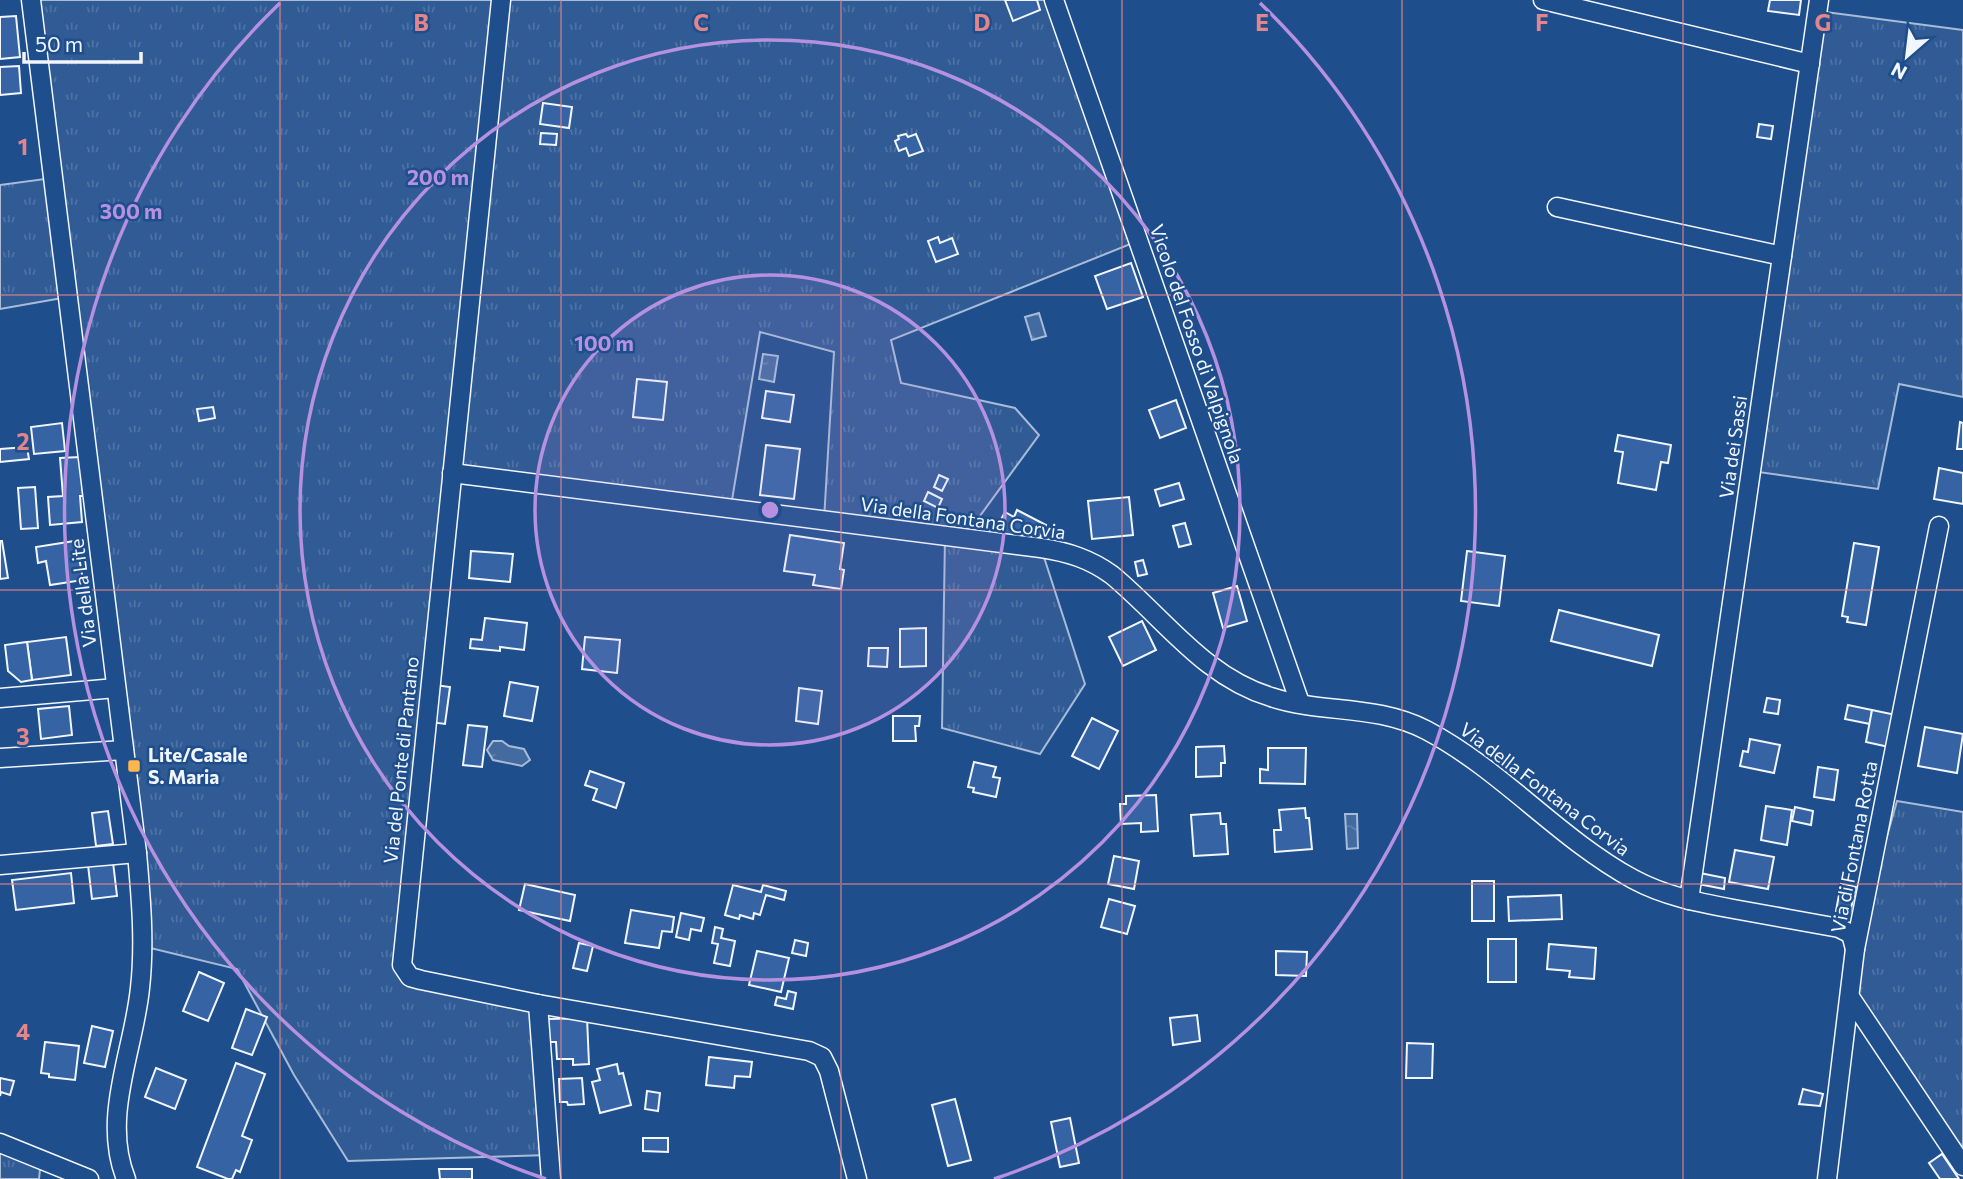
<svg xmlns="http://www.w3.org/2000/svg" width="1963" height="1179" font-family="Commissioner,sans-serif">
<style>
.grass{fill:url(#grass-tufts);stroke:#a8bbd7;stroke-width:2}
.water{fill:url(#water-ripples);stroke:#a8bbd7;stroke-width:2}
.building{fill:#3563a3;stroke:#f2f6ff;stroke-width:2}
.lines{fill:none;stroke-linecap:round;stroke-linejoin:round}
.minor-casing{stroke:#f2f6ff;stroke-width:21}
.minor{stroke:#1f4e8c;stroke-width:18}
.grid{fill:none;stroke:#e38589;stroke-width:2;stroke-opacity:0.55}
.ring{fill:none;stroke:#b691df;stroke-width:3.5}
.poi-dot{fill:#ffb74d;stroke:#1f4e8c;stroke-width:2.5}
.labels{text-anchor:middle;stroke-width:5;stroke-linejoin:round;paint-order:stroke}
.street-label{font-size:19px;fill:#f2f6ff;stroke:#1f4e8c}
.poi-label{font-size:19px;font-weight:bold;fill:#f2f6ff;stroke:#1f4e8c;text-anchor:start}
.grid-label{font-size:23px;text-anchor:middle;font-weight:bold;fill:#e38589;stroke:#1f4e8c;stroke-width:5;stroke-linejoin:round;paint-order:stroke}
.centre{fill:#b691df;stroke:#1f4e8c;stroke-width:3.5}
.ring-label{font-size:21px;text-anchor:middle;font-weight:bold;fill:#b691df;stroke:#1f4e8c;stroke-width:5;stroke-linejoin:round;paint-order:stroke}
</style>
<defs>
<pattern id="grass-tufts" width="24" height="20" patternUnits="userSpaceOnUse" patternTransform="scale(1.75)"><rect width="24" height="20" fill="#305b95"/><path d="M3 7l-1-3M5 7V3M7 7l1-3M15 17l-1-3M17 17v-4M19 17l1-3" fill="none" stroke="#4e73a5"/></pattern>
<pattern id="water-ripples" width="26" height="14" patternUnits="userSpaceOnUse" patternTransform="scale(1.75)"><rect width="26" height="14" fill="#446ba0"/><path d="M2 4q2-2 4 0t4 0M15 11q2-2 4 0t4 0" fill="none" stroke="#5f81ae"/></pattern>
</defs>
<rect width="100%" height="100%" fill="#1f4e8c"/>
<g class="grass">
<path d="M31 0H1054L1138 241 891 340 901 383 1015 408 1039 435 977 520 986 541 1041 548 1085 684 1040 754 942 728 945 536 824 520 834 352 760 332 730 512 452 474 404 970 538 1004 549 1155 348 1161 294 1075 237 969 142 946 68 297 0 309V185L53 178Z"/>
<path d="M1818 11 1963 30V397L1899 384 1878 489 1751 471Z"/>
<path d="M1897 801 1963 812V1165L1850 997 1855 949Z"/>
<path d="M0 1143 41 1159 39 1179H0Z"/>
</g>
<g class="water">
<path d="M1039 313 1046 336 1032 340 1025 317Z"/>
<path d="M763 354 778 356 774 382 759 379Z"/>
<path d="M493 741H502L509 746 524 749 530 760 522 766 493 760 487 750Z"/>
<path d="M1345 814H1357L1358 848 1347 849Z"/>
</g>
<g class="building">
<path d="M1005 0H1037L1040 10 1013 21Z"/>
<path d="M1770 0H1801L1799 15 1768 11Z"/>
<path d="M16 16 20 57 0 59V17Z"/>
<path d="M19 66 21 93 0 95V67Z"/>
<path d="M543 103 572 107 569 128 540 124Z"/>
<path d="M1759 124 1773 126 1771 139 1757 137Z"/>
<path d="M541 133 557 134 556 145 540 144Z"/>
<path d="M906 134 908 137 916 134 923 151 909 156 906 148 899 151 895 141 899 139 898 136Z"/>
<path d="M938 237 940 243 952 238 958 254 936 262 928 241Z"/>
<path d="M1131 263 1143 297 1107 309 1095 276Z"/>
<path d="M637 379 667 382 663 420 633 417Z"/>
<path d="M766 391 794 395 790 422 762 418Z"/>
<path d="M1176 400 1186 428 1160 438 1149 410Z"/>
<path d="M213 407 215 418 199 421 197 409Z"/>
<path d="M1960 422 1963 423V449H1957Z"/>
<path d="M62 423 65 451 34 454 31 427Z"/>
<path d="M1618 435 1671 445 1668 463 1661 462 1656 490 1618 483 1623 452 1615 451Z"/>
<path d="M766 445 800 449 794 499 760 495Z"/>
<path d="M27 447 29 459 0 462V449Z"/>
<path d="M80 457 83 496H80L82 522 50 525 48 497 63 496 60 458Z"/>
<path d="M1939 468 1963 473V504L1934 499Z"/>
<path d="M939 475 948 479 942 491 934 487Z"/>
<path d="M1179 483 1184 499 1160 506 1155 490Z"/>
<path d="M35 487 38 528 21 529 18 488Z"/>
<path d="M928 492 942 499 938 508 924 501Z"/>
<path d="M1129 497 1133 535 1092 539 1088 501Z"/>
<path d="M1017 510 1046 525 1038 542 1020 533 1015 544 990 531 996 521 999 523 1005 512 1014 517Z"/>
<path d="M1185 523 1191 544 1179 547 1173 526Z"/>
<path d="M790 535 844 543 840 569 844 570 841 589 813 585 815 575 784 571Z"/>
<path d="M81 540 84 556 79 557 83 580 50 585 46 561 38 563 36 547Z"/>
<path d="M0 541H2L8 578 0 579Z"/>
<path d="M1854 543 1879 547 1866 625 1847 622 1848 617 1842 616Z"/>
<path d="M471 551 513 554 510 582 469 578Z"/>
<path d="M1467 551 1505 556 1499 606 1461 601Z"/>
<path d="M1143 560 1147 574 1138 576 1135 562Z"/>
<path d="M1237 586 1247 621 1223 628 1213 593Z"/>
<path d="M1559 610 1659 635 1652 666 1551 641Z"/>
<path d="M485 618 527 623 524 650 500 647V651L470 648 471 639 482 640Z"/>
<path d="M1142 621 1156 650 1123 666 1109 637Z"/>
<path d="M926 628V666L900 667V629Z"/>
<path d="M66 637 71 675 32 680 27 642Z"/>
<path d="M585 637 620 640 617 673 582 669Z"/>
<path d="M27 642 32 680 21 682 8 671 5 645Z"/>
<path d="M869 648H888L887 667 868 666Z"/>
<path d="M510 682 538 687 532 721 504 716Z"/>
<path d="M435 685 450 687 445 724 430 722Z"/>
<path d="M799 688 822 691 818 724 796 721Z"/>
<path d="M1767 698 1780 700 1778 714 1764 712Z"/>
<path d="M1848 705 1872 710 1870 724 1845 719Z"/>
<path d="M69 706 72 735 41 739 38 709Z"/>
<path d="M1872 710 1896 715 1889 747 1866 742Z"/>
<path d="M893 716H920L919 726H915L916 741H893Z"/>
<path d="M1092 718 1118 731 1099 769 1072 756Z"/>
<path d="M468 725 487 727 482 767 463 765Z"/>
<path d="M1925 727 1963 734 1957 773 1918 766Z"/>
<path d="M1750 739 1780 745 1774 773 1740 766 1743 751 1748 752Z"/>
<path d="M1224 746 1225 763H1221V776L1196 777V747Z"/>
<path d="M1268 748H1306L1305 784 1260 783V769L1268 770Z"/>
<path d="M974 762 996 767 993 777 1000 778 996 797 973 792 974 788 968 787Z"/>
<path d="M1818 767 1838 770 1834 800 1814 797Z"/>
<path d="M590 771 624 783 616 808 593 800 597 789 585 785Z"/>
<path d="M1156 795 1158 831 1141 832V823L1121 824 1120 804H1126V796Z"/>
<path d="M1766 806 1792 810 1787 845 1761 840Z"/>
<path d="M1795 807 1813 811 1811 825 1792 821Z"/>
<path d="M1305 808 1306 818H1309L1312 849 1275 852 1274 830H1281L1279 810Z"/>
<path d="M108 811 113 844 96 846 92 813Z"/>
<path d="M1220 813 1221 824H1226L1228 854 1194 856 1191 815Z"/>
<path d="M1735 850 1774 857 1768 889 1729 882Z"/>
<path d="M1114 856 1139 861 1134 889 1108 884Z"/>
<path d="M113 862 117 896 92 899 88 865Z"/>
<path d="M1695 872 1725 878 1724 889 1693 883Z"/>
<path d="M71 873 74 903 16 910 12 880Z"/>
<rect x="1472" y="881" width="22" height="40"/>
<path d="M525 884 575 895 570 921 519 910Z"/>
<path d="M1841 884 1856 887 1850 913 1836 911Z"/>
<path d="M733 885 761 892 763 885 786 891 784 900 766 895 760 915 754 913 753 919 740 915 739 919 725 915Z"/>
<path d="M1561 895 1562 919 1509 921 1508 897Z"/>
<path d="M1109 899 1135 906 1127 934 1101 927Z"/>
<path d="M631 910 674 917 672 932 662 931 659 948 625 943Z"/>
<path d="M681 913 704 918 701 931 691 929 689 940 676 937Z"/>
<path d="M715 927 723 929 721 938 735 941 730 966 714 963 718 944 712 943Z"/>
<rect x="1488" y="939" width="28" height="43"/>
<path d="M795 940 808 943 806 956 792 953Z"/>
<path d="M579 943 593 946 587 971 573 968Z"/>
<path d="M1549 944 1596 948 1594 979 1569 977 1570 971 1547 969Z"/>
<path d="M757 951 789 958 781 992 749 985Z"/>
<path d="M1276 951 1307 952 1306 976 1276 975Z"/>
<path d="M199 972 224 983 208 1021 183 1011Z"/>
<path d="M788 991 796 993 793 1009 775 1005 777 997 786 999Z"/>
<path d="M246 1009 267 1017 252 1055 232 1048Z"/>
<path d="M1197 1015 1200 1041 1173 1045 1170 1018Z"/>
<path d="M587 1018 589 1064 573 1065V1059H557L556 1042H549L548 1019Z"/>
<path d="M92 1026 113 1031 105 1067 84 1063Z"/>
<path d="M45 1042 79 1046 75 1080 49 1077V1074L41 1073Z"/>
<path d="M1407 1043 1433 1044 1432 1078H1406Z"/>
<path d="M709 1057 752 1062 750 1077 735 1076 734 1088 706 1085Z"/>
<path d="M236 1063 265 1074 242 1136 252 1140 240 1172 236 1170 232 1179H228L197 1167Z"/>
<path d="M617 1064 619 1074 623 1073 631 1105 600 1113 592 1082 600 1080 597 1069Z"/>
<path d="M156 1068 186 1080 175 1109 145 1097Z"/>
<path d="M0 1078 14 1081 10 1095 1 1092 0 1096Z"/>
<path d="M582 1078 584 1104 568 1105 567 1102H560L559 1079Z"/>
<path d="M1803 1089 1823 1094 1820 1106 1799 1104Z"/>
<path d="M647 1091 660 1093 658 1111 645 1109Z"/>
<path d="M955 1099 971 1160 948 1166 932 1105Z"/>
<path d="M1070 1118 1079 1163 1060 1167 1051 1122Z"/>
<path d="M643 1138H668V1152L643 1151Z"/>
<path d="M1942 1154 1959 1179H1940L1929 1163Z"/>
<path d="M439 1169H472V1179H440Z"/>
</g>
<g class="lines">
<defs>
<g id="minor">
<path d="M31 0 137 853C141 898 145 943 140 988 134 1050 101 1117 126 1179"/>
<path d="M501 0 402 965 410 977 421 980 538 1004 809 1051 822 1057 829 1071 857 1179"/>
<path d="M1054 0 1300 703"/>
<path d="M1543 0 1810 64"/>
<path d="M1557 207 1782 256"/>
<path d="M452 473 1041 548C1068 552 1090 559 1112 575 1164 618 1204 677 1271 697 1323 714 1375 704 1426 730 1502 770 1558 838 1633 879 1666 897 1702 903 1739 910 1772 916 1806 922 1839 928L1851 934 1855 949"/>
<path d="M0 698 116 688"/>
<path d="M0 758 124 750"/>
<path d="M0 865 137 853"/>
<path d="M1689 900 1819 0"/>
<path d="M1850 997 1963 1166"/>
<path d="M538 1004 551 1179"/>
<path d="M0 1143 89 1179"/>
<path d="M1827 1179 1855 949 1939 526"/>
</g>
</defs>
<use href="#minor" class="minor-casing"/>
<use href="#minor" class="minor"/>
</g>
<path class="grid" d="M280 0V1179M561 0V1179M841 0V1179M1122 0V1179M1402 0V1179M1683 0V1179M0 295H1963M0 590H1963M0 884H1963"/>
<circle cx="770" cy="510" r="235" fill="#b691df" fill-opacity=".12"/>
<g class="ring">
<circle cx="770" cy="510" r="235"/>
<circle cx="770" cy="510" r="470"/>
<path d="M546 1179A705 705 0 0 1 280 3M1260 3A705 705 0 0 1 994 1179"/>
</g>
<rect class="poi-dot" x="127" y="759" width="14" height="14" rx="3.5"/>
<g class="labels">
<g class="street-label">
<text transform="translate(1197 344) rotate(71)" y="7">Vicolo del Fosso di Valpignola</text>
<text transform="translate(1733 447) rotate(-82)" y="7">Via dei Sassi</text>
<text transform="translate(963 518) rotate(8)" y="7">Via della Fontana Corvia</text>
<text transform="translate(83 593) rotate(-97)" y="7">Via della Lite</text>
<text transform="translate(401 760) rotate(-84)" y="7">Via del Ponte di Pantano</text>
<text transform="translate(1545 789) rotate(37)" y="7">Via della Fontana Corvia</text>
<text transform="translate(1854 847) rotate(-79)" y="7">Via di Fontana Rotta</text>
</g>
<g class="poi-label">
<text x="148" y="762">Lite/Casale<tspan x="148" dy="22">S. Maria</tspan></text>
</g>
</g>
<g class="grid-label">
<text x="421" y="31">B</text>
<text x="701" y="31">C</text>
<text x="982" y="31">D</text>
<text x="1262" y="31">E</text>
<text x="1542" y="31">F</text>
<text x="1823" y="31">G</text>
<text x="23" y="155">1</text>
<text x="23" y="450">2</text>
<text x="23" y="745">3</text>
<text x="23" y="1040">4</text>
</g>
<circle cx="770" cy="510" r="10" class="centre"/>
<g class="ring-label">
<text x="438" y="185">200 m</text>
<text x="131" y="219">300 m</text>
<text x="604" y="351">100 m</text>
</g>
<g transform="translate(1907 56) rotate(208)" stroke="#1f4e8c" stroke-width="5" paint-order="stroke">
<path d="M0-5L12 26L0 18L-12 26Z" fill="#f2f6ff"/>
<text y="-10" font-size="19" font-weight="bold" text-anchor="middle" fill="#f2f6ff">N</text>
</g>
<path d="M24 52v10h117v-10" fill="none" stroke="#f2f6ff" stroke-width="3.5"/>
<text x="35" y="52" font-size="21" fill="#f2f6ff" stroke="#1f4e8c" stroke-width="5" paint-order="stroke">50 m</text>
</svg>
